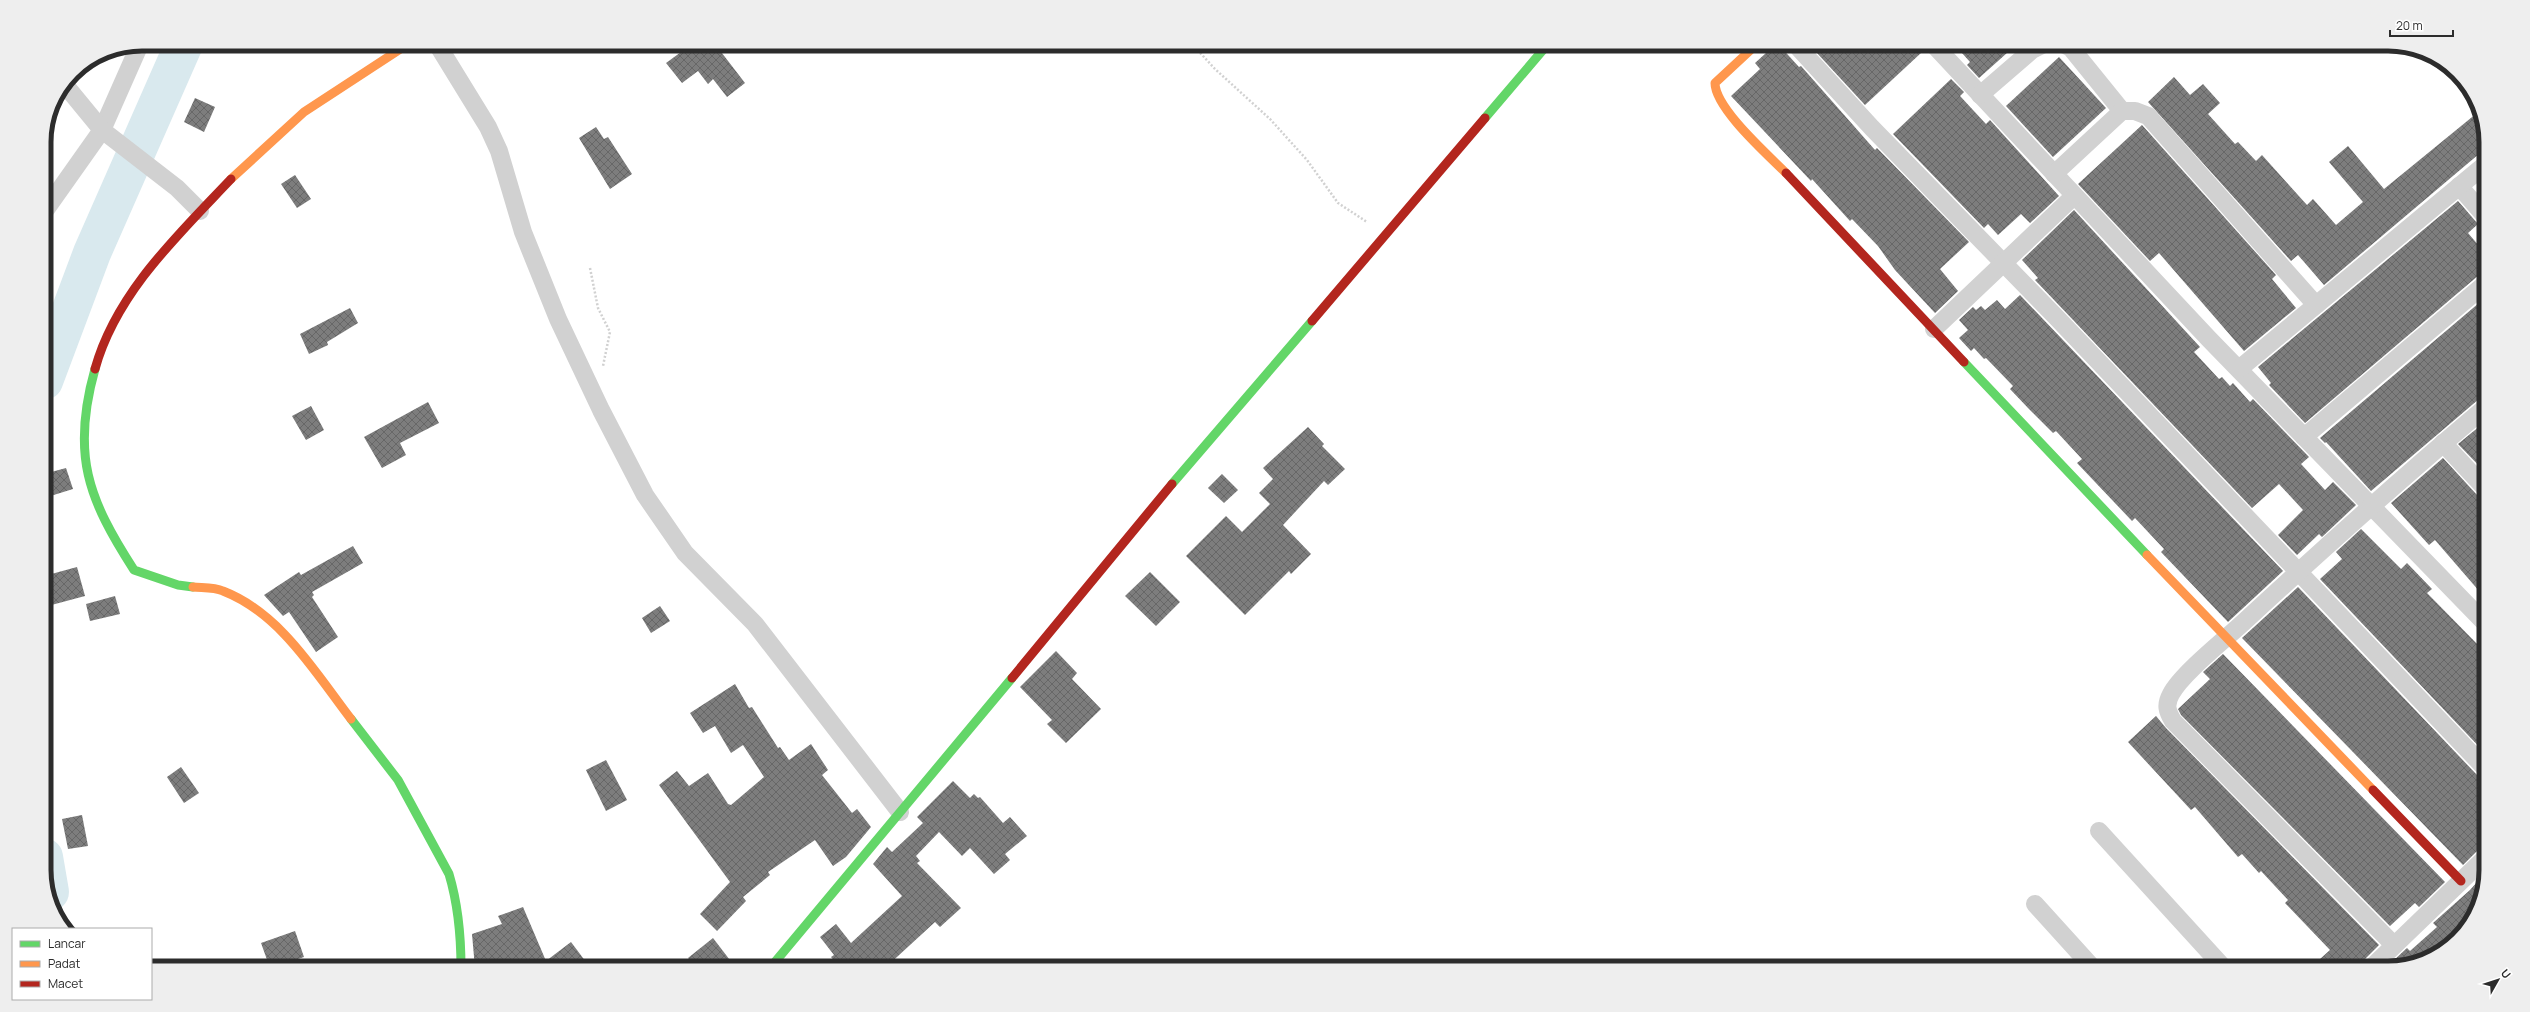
<svg xmlns="http://www.w3.org/2000/svg" width="2530" height="1012" font-family="Manrope,sans-serif">
<style>
.lines{fill:none;stroke-linecap:round;stroke-linejoin:round}
.river{stroke:#d9e9ee;stroke-width:38}
.building{fill:url(#building-cross-hatch)}
.path{stroke:#d1d1d1;stroke-width:2.5;stroke-dasharray:2 2;stroke-linecap:butt}
.street{stroke:#d1d1d1;stroke-width:18}
.fast{stroke:#63d668;stroke-width:9}
.slow{stroke:#ff974d;stroke-width:9}
.jam{stroke:#b3261e;stroke-width:9}
.rim{fill:none;stroke:#2c2c2c;stroke-width:5}
</style>
<defs>
<pattern id="building-cross-hatch" width="8" height="8" patternUnits="userSpaceOnUse"><rect width="8" height="8" fill="#7d7d7d"/><path d="M0 0l8 8M0 8l8-8" fill="none" stroke="#676767"/></pattern>
</defs>
<rect width="100%" height="100%" fill="#fff"/>
<g class="lines">
<g class="river">
<path d="M44 381 92 253 184 44"/>
<path d="M44 857 50 892"/>
</g>
</g>
<g class="building">
<path d="M692 44H715L745 83 727 97 713 79 708 84 698 71 682 83 666 63Z"/>
<path d="M1769 44H1778L1799 67 1801 66 1875 150 1877 148 1969 242 1940 269 1958 291 1935 313 1895 270 1878 246 1852 219 1850 221 1812 179 1811 181 1731 96 1760 69 1755 63 1766 53Z"/>
<path d="M1824 44H1913L1921 53 1865 105 1816 52Z"/>
<path d="M1954 44H2017L1979 78 1967 65 1970 62Z"/>
<path d="M2059 57 2106 108 2053 157 2006 106Z"/>
<path d="M2174 77 2190 95 2203 84 2220 103 2208 114 2235 144 2238 142 2256 161 2262 155 2307 205 2313 199 2336 225 2363 202 2329 162 2348 146 2384 189 2477 113 2486 135V148L2324 285 2298 255 2291 261 2148 102Z"/>
<path d="M1951 79 1964 92 1960 96 1986 124 1990 120 2059 196 2030 223 2021 214 1998 235 1988 224 1984 228 1893 134Z"/>
<path d="M195 98 215 107 204 132 184 122Z"/>
<path d="M2142 125 2276 275 2272 279 2296 308 2244 351 2159 253 2150 261 2078 184Z"/>
<path d="M596 127 604 139 608 137 632 174 610 189 579 138Z"/>
<path d="M295 175 311 199 297 208 281 184Z"/>
<path d="M2458 201 2478 224 2468 233 2486 254V273L2479 275 2305 423 2269 385 2271 383 2258 367Z"/>
<path d="M2074 210 2200 347 2194 352 2219 379 2222 377 2230 386 2233 383 2250 402 2253 399 2309 457 2301 464 2325 490 2333 482 2356 505 2322 537 2319 534 2297 555 2278 535 2303 510 2279 484 2252 508 2035 280 2038 278 2022 260Z"/>
<path d="M2020 295 2283 571 2228 622 2161 552 2164 549 2135 518 2132 521 2077 463 2082 459 2056 431 2053 433 2028 408 2010 389 2013 386 1986 358 1984 359 1974 348 1971 351 1959 338 1968 330 1959 320 1973 307 1976 310 1981 306 1985 310 1997 300 2005 309Z"/>
<path d="M2486 297V397L2479 399 2371 491 2326 442 2325 443 2320 438Z"/>
<path d="M350 308 358 323 327 342 328 345 309 354 300 334Z"/>
<path d="M428 402 439 423 400 443 406 455 382 468 364 437Z"/>
<path d="M311 406 324 430 306 440 292 416Z"/>
<path d="M2486 421V473L2458 444Z"/>
<path d="M1308 427 1324 444 1322 446 1345 469 1328 485 1324 481 1283 525 1311 554 1291 574 1289 571 1245 615 1186 556 1226 516 1242 532 1270 504 1259 493 1273 479 1263 468Z"/>
<path d="M2443 458 2478 496 2486 499V599L2435 540 2429 545 2391 503Z"/>
<path d="M66 468 73 489 44 498V474Z"/>
<path d="M1222 474 1238 490 1224 503 1208 488Z"/>
<path d="M2361 529 2401 569 2407 563 2432 589 2427 593 2486 653V754L2320 579 2342 559 2336 552Z"/>
<path d="M353 546 363 563 312 592 314 595 312 597 338 637 316 652 289 612 283 616 264 595 299 572 301 575Z"/>
<path d="M77 567 85 596 44 607V576Z"/>
<path d="M1150 572 1180 602 1156 626 1125 596Z"/>
<path d="M2298 587 2478 776 2486 779V847L2479 849 2463 865 2242 638Z"/>
<path d="M115 596 120 614 90 621 86 604Z"/>
<path d="M660 606 670 621 651 633 642 618Z"/>
<path d="M1056 651 1077 673 1072 679 1101 709 1066 743 1047 724 1052 720 1020 687Z"/>
<path d="M2223 654 2445 882 2419 907 2415 903 2390 926 2181 715 2178 709 2210 679 2203 672Z"/>
<path d="M735 684 749 708 752 707 778 748 780 747 789 760 811 744 828 770 822 775 852 813 857 809 871 827 846 857 833 866 815 840 768 872 770 875 743 897 746 901 717 931 700 914 730 882 659 785 677 771 689 786 708 773 728 804 731 805 764 777 743 745 731 753 715 726 703 733 690 713Z"/>
<path d="M2156 716 2166 728 2379 945 2364 960 2360 968H2310L2330 950 2285 903 2288 900 2261 871 2259 873 2242 854 2238 857 2195 807 2191 810 2128 742Z"/>
<path d="M606 760 627 800 606 811 586 770Z"/>
<path d="M181 767 199 793 184 803 167 777Z"/>
<path d="M953 781 970 798 974 794 978 798 980 797 1003 823 1010 817 1027 836 1005 854 1010 860 994 874 970 848 962 856 939 832 916 856 920 861 917 863 961 908 940 927 935 922 885 968H840L831 957 834 955 820 937 836 924 851 943 902 896 873 864 887 847 892 852 923 823 917 817Z"/>
<path d="M82 815 88 846 68 849 62 819Z"/>
<path d="M2486 872 2481 902 2466 930 2443 951 2391 967 2395 964 2393 961 2407 948 2410 951 2437 927 2433 923 2470 890Z"/>
<path d="M523 907 546 961 571 942 586 962 577 968H475L472 934 502 924 498 916Z"/>
<path d="M295 931 304 957 270 968 261 943Z"/>
<path d="M713 938 736 968H696L688 958Z"/>
</g>
<g class="lines">
<g class="path">
<path d="M1192 44 1215 69 1270 119 1307 160 1338 203 1367 222"/>
<path d="M590 268 598 308 610 332 603 366"/>
</g>
<g class="street">
<path d="M140 44 102 130 177 188 200 211"/>
<path d="M437 44 488 127 499 151 523 232 558 319 601 410 645 495 685 553 755 624 900 812"/>
<path d="M1795 44 1872 128 2057 318 2486 769"/>
<path d="M1933 44 2209 339 2486 624"/>
<path d="M2063 44 2071 48 2122 111"/>
<path d="M1980 95 2032 50 2044 44"/>
<path d="M2054 174 2122 111H2135L2148 116 2316 305"/>
<path d="M2459 186 2486 217"/>
<path d="M44 212 102 130 65 85"/>
<path d="M1934 329 2074 196"/>
<path d="M2239 369 2486 164"/>
<path d="M2304 437 2486 283"/>
<path d="M2443 443 2486 489"/>
<path d="M2099 831 2224 968"/>
<path d="M2035 904 2093 968"/>
<path d="M2394 945 2173 721C2167 711 2165 705 2171 694 2182 673 2227 638 2246 620 2325 547 2404 476 2486 407"/>
<path d="M2371 968 2486 857"/>
</g>
<g class="fast">
<path d="M1485 118 1548 44"/>
<path d="M1964 362 2147 555"/>
<path d="M95 369C71 454 88 499 134 570L178 585 193 587"/>
<path d="M1172 484 1312 321"/>
<path d="M351 719 398 780 449 874C458 904 461 937 461 968"/>
<path d="M770 968 1012 678"/>
</g>
<g class="slow">
<path d="M1757 44 1715 83C1715 108 1767 154 1786 173"/>
<path d="M231 179 304 112 408 44"/>
<path d="M2147 555 2373 790"/>
<path d="M193 587C202 588 214 587 223 591 280 613 315 672 351 719"/>
</g>
<g class="jam">
<path d="M1786 173 1964 362"/>
<path d="M1312 321 1485 118"/>
<path d="M95 369C116 293 178 235 231 179"/>
<path d="M1012 678 1172 484"/>
<path d="M2373 790 2461 881"/>
</g>
</g>
<path d="M0 0H2530V1012H0ZM142 51H2388A91 91 0 0 1 2479 142V870A91 91 0 0 1 2388 961H142A91 91 0 0 1 51 870V142A91 91 0 0 1 142 51Z" fill="#eee" fill-rule="evenodd"/>
<path class="rim" d="M142 51H2388A91 91 0 0 1 2479 142V870A91 91 0 0 1 2388 961H142A91 91 0 0 1 51 870V142A91 91 0 0 1 142 51Z"/>
<rect x="12" y="928" width="140" height="72" fill="#ffffff" stroke="#ababab"/>
<rect x="20" y="941" width="20" height="6" fill="#63d668" stroke="#ababab"/>
<text x="48" y="948" font-size="12" fill="#2c2c2c">Lancar</text>
<rect x="20" y="961" width="20" height="6" fill="#ff974d" stroke="#ababab"/>
<text x="48" y="968" font-size="12" fill="#2c2c2c">Padat</text>
<rect x="20" y="981" width="20" height="6" fill="#b3261e" stroke="#ababab"/>
<text x="48" y="988" font-size="12" fill="#2c2c2c">Macet</text>
<g transform="translate(2498 980) rotate(51)" stroke="#ffffff" stroke-width="3" paint-order="stroke">
<path d="M0-3L7 15L0 10L-7 15Z" fill="#2c2c2c"/>
<text y="-6" font-size="11" font-weight="bold" text-anchor="middle" fill="#2c2c2c">U</text>
</g>
<path d="M2390 30v6h63v-6" fill="none" stroke="#2c2c2c" stroke-width="2"/>
<text x="2396" y="30" font-size="12" fill="#2c2c2c" stroke="#ffffff" stroke-width="3" paint-order="stroke">20 m</text>
</svg>
